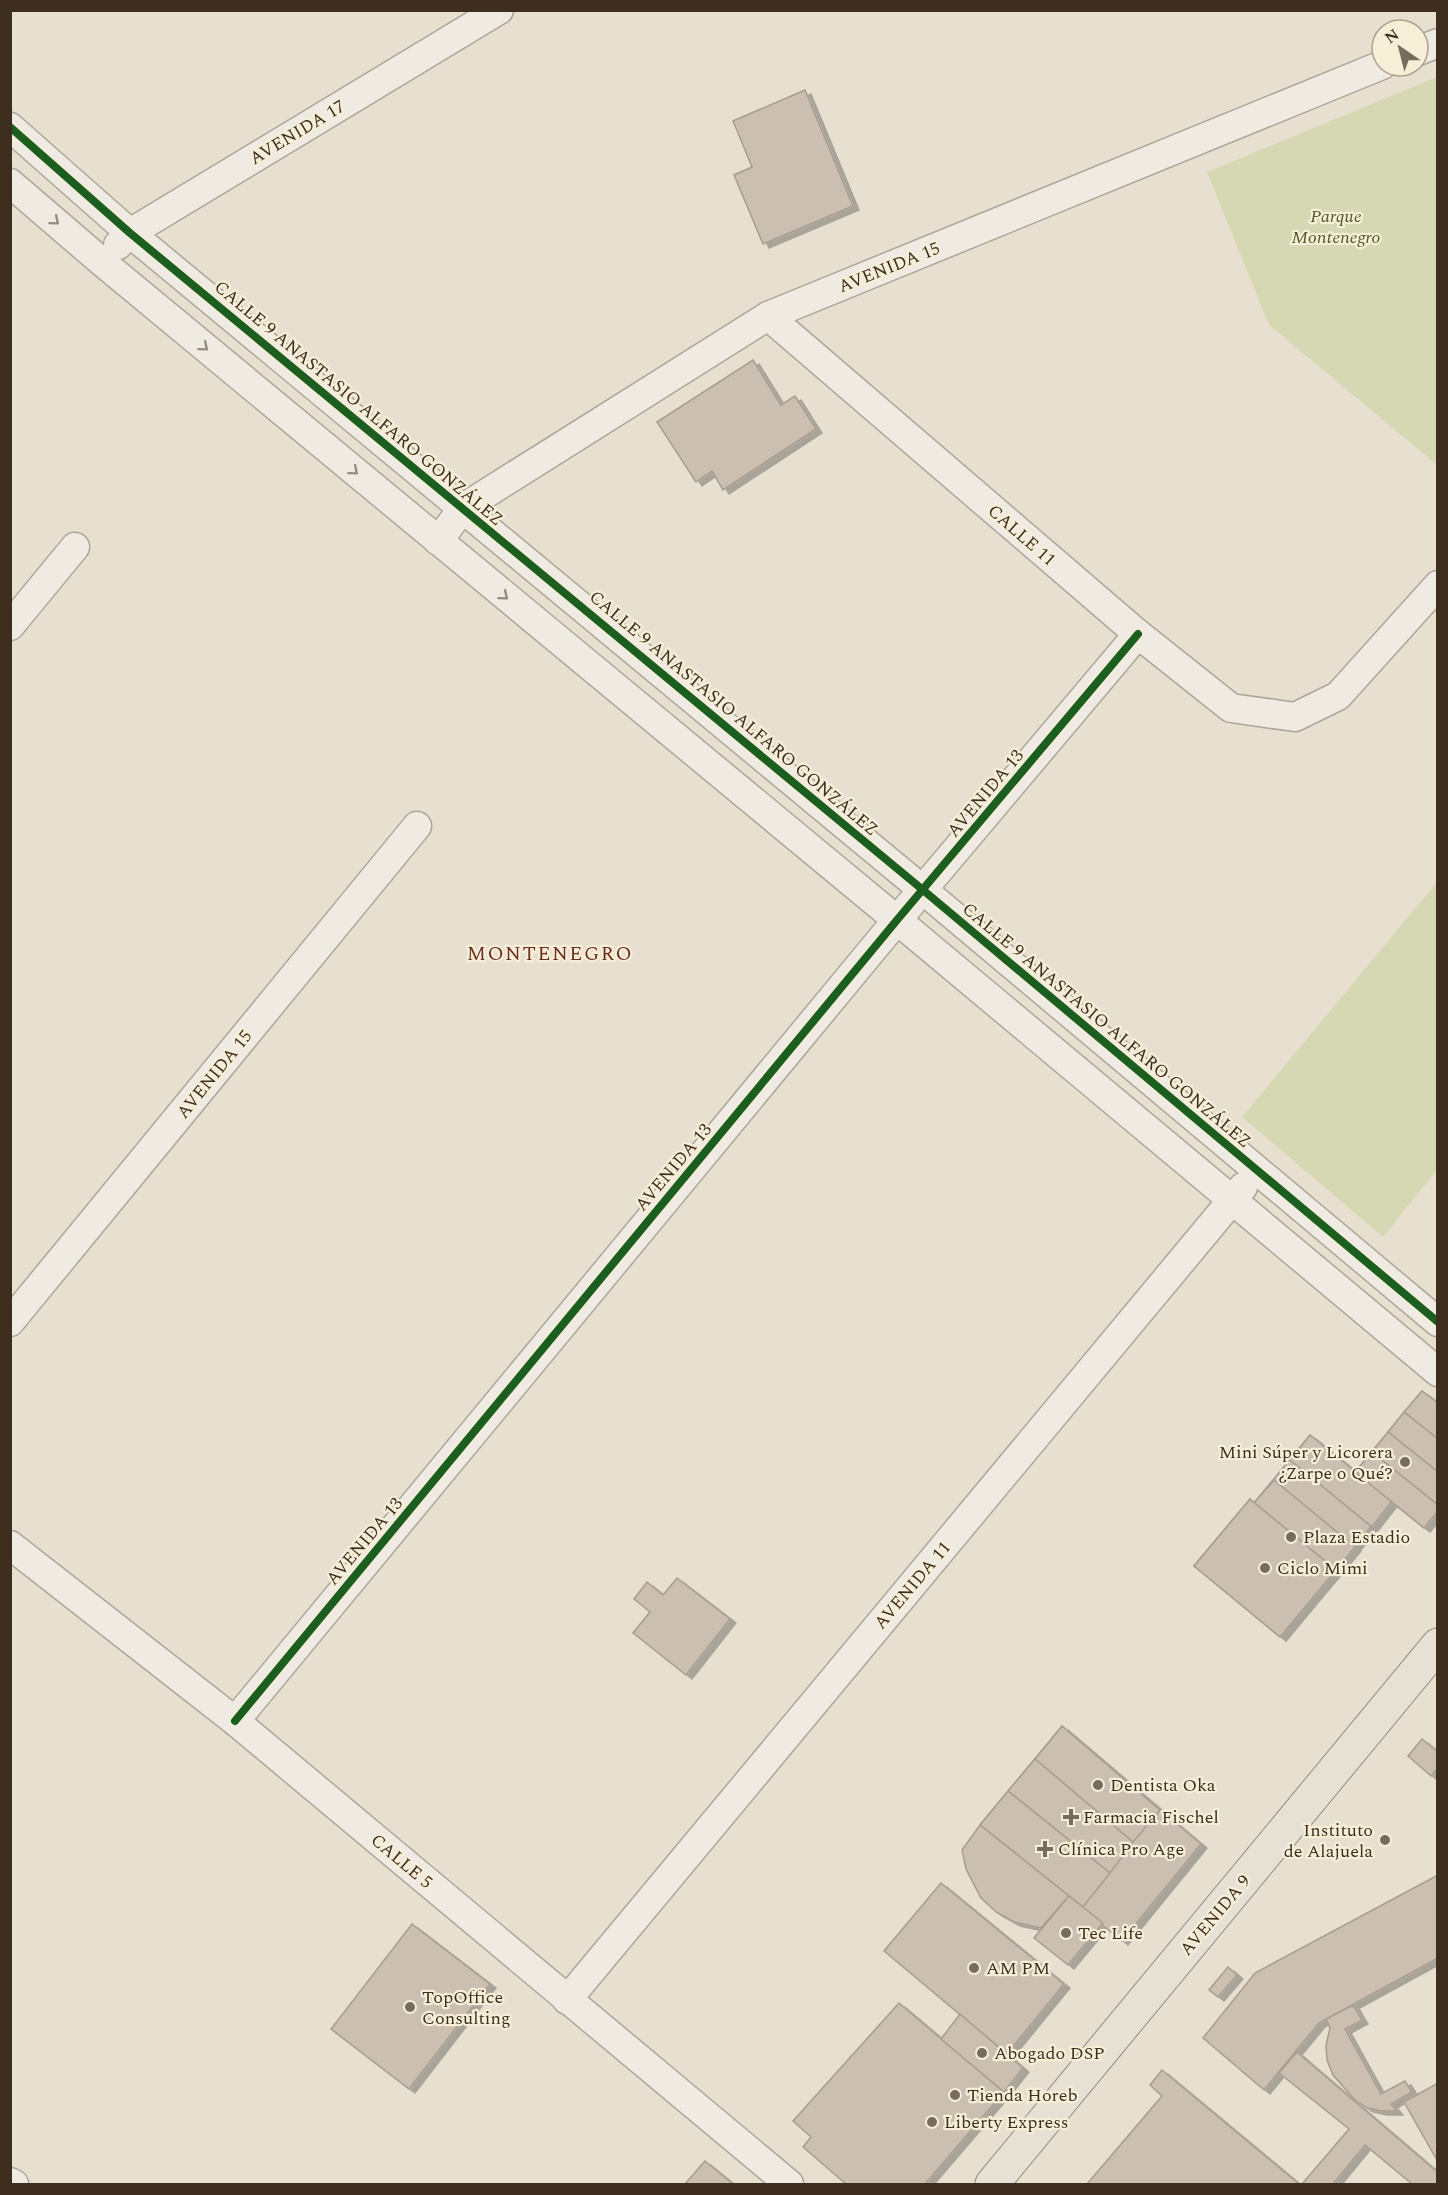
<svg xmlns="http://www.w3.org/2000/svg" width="1448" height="2195" font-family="Spectral,serif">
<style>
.green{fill:#d6d7b3}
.building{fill:#cbbfb2;stroke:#a89c90;stroke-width:1.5;filter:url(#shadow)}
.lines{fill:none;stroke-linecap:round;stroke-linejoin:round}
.street-casing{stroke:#ada599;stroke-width:31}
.primary-casing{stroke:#928b80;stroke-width:35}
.street{stroke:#efebe3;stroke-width:28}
.primary{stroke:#e6e1d4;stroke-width:33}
.cycleway-casing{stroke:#f7eed8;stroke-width:11}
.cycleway{stroke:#1b5e20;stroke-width:8}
.oneway{stroke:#968c82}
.poi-dot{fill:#786c5e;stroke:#f7eed8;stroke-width:2}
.labels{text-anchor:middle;stroke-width:4.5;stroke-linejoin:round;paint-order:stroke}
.street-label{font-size:18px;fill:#3d2e20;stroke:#f7eed8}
.park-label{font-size:18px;font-style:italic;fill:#4d5a26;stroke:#f7eed8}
.poi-label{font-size:18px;fill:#3d2e20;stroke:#f7eed8;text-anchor:start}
.neighbourhood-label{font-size:20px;letter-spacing:1.5px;fill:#6b2e1e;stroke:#f7eed8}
</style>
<defs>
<filter id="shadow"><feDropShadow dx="6" dy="4" stdDeviation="0" flood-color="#0004"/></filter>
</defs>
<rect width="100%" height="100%" fill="#e7e0d1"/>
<g class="green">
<path d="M1437 77V465L1269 325 1207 172Z"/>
<path d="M1437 882V1170L1383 1237 1242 1117Z"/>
</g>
<g class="building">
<path d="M805 90 853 206 763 244 734 175 752 167 733 121Z"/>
<path d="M753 360 781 405 795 396 816 429 723 490 712 471 696 482 657 422Z"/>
<path d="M1422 1391 1438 1403V1511L1424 1528 1355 1472Z"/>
<path d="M1422 1391 1438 1403V1439L1404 1412Z"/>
<path d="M1404 1412 1438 1439V1472L1388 1432Z"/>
<path d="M1388 1432 1438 1472V1505L1372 1452Z"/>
<path d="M1310 1435 1392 1501 1280 1637 1194 1566 1250 1499 1254 1503Z"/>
<path d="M1310 1435 1392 1501 1372 1527 1290 1460Z"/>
<path d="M1372 1452 1438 1505V1511L1424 1528 1355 1472Z"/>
<path d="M1274 1480 1355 1547 1336 1570 1254 1503Z"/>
<path d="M1250 1499 1336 1570 1280 1637 1194 1566Z"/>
<path d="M677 1578 730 1619 686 1675 633 1633 650 1612 634 1599 647 1582 663 1595Z"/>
<path d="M1062 1726 1201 1844 1122 1941 980 1825Z"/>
<path d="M1062 1726 1160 1810 1133 1842 1035 1759Z"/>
<path d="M1422 1739 1438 1752V1768L1431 1776 1408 1756Z"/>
<path d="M1035 1759 1133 1842 1110 1873 1008 1791Z"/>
<path d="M1008 1791 1110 1873 1083 1907 980 1825Z"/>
<path d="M980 1825 1069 1896 1041 1928 1014 1922 996 1912 981 1898 966 1869 962 1850Z"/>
<path d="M1438 1875V1958L1319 2023 1264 2090 1203 2038 1255 1973Z"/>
<path d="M941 1883 1064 1984 1007 2054 884 1951Z"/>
<path d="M1069 1896 1103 1923 1068 1965 1034 1938Z"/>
<path d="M412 1924 490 1984 409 2089 331 2029Z"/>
<path d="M1228 1967 1237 1975 1218 1997 1209 1990Z"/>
<path d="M899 2003 1004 2092 925 2184H846L803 2147 811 2137 793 2121Z"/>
<path d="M1353 2005 1362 2020 1345 2029 1381 2094 1405 2081 1412 2092 1391 2104 1397 2111H1381L1367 2108 1354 2099 1333 2075 1327 2060 1326 2045 1330 2028 1326 2019Z"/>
<path d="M960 2014 1023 2068 1004 2092 941 2039Z"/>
<path d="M1297 2052 1435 2170 1438 2167V2184H1412L1365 2145 1333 2184H1302L1349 2129 1279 2073Z"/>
<path d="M1162 2070 1299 2184H1087L1162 2096 1150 2085Z"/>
<path d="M1438 2083V2162L1404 2102Z"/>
<path d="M705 2161 733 2184H685Z"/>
</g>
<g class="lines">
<defs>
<g id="street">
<path d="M1418 51 1438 43"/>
<path d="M10 127 130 233 923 890 1438 1322"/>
<path d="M10 183 102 262 897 920 1438 1372"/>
<path d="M118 245 130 233 499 10"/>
<path d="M768 316 1138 634 1231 708 1295 717 1338 696 1438 585"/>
<path d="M438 541 463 508 768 316 1382 65"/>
<path d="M10 626 75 547"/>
<path d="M10 1322 417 826"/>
<path d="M10 1545 235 1721 789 2184"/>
<path d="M235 1721 897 920 1138 634"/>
<path d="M567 2000 1243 1187"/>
<path d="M10 2182 14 2184"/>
</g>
<path id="primary" d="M992 2184 1438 1645"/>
</defs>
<use href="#street" class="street-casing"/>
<use href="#primary" class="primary-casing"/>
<use href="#street" class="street"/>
<use href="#primary" class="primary"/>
<defs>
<g id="cycleway">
<path d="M10 127 130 233 923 890 1438 1322"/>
<path d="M235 1721 897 920 1138 634"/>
</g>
</defs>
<use href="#cycleway" class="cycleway-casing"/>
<use href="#cycleway" class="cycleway"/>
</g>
<defs><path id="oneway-chevron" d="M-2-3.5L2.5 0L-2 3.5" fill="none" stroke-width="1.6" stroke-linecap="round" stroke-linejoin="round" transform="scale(1.5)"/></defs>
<g class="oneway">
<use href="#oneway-chevron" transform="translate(55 221) rotate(40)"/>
<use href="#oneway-chevron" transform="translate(204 347) rotate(40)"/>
<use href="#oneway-chevron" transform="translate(354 471) rotate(40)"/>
<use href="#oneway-chevron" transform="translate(504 596) rotate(40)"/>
</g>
<g class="poi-dot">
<circle cx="1405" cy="1462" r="6"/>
<circle cx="1291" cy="1537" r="6"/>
<circle cx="1265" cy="1568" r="6"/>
<circle cx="1098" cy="1785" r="6"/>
<path d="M1068 1808h6v6h6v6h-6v6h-6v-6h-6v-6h6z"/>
<circle cx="1385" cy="1840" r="6"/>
<path d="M1042 1840h6v6h6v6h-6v6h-6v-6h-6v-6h6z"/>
<circle cx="1066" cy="1933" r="6"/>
<circle cx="974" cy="1968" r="6"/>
<circle cx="410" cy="2007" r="6"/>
<circle cx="982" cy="2053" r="6"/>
<circle cx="955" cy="2095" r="6"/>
<circle cx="932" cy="2122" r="6"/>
</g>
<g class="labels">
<g class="street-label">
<text transform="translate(297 132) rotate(-31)" y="6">AVENIDA 17</text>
<text transform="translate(889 267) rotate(-22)" y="6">AVENIDA 15</text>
<text transform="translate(359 403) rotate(40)" y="6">CALLE 9 ANASTASIO ALFARO GONZÁLEZ</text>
<text transform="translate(1022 535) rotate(41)" y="6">CALLE 11</text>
<text transform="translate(734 713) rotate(40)" y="6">CALLE 9 ANASTASIO ALFARO GONZÁLEZ</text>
<text transform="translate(985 793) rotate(-50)" y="6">AVENIDA 13</text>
<text transform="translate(1107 1025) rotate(40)" y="6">CALLE 9 ANASTASIO ALFARO GONZÁLEZ</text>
<text transform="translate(214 1074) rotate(-51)" y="6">AVENIDA 15</text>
<text transform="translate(673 1167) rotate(-50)" y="6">AVENIDA 13</text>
<text transform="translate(364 1541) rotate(-50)" y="6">AVENIDA 13</text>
<text transform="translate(912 1585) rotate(-50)" y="6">AVENIDA 11</text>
<text transform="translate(402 1861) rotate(40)" y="6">CALLE 5</text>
<text transform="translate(1215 1915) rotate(-50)" y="6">AVENIDA 9</text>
</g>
<g class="park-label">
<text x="1336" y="222">Parque<tspan x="1336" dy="21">Montenegro</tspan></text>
</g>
<g class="poi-label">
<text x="1393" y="1458" text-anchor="end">Mini Súper y Licorera<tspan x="1393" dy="21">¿Zarpe o Qué?</tspan></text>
<text x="1303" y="1543">Plaza Estadio</text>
<text x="1277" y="1574">Ciclo Mimi</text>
<text x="1110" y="1791">Dentista Oka</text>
<text x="1083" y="1823">Farmacia Fischel</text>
<text x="1373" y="1836" text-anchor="end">Instituto<tspan x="1373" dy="21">de Alajuela</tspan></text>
<text x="1058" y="1855">Clínica Pro Age</text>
<text x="1078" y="1939">Tec Life</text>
<text x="986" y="1974">AM PM</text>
<text x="422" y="2003">TopOffice<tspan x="422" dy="21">Consulting</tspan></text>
<text x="994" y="2059">Abogado DSP</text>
<text x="967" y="2101">Tienda Horeb</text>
<text x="944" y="2128">Liberty Express</text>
</g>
<g class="neighbourhood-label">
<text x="550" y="960">MONTENEGRO</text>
</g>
</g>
<rect width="1448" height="2195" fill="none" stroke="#3d2e20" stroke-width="24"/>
<g transform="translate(1400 48) rotate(325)"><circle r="28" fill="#f7eed8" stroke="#ada18e" stroke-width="1.5"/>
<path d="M0-4.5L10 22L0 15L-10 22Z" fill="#786c5e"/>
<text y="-9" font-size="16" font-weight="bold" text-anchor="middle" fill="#3d2e20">N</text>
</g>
</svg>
